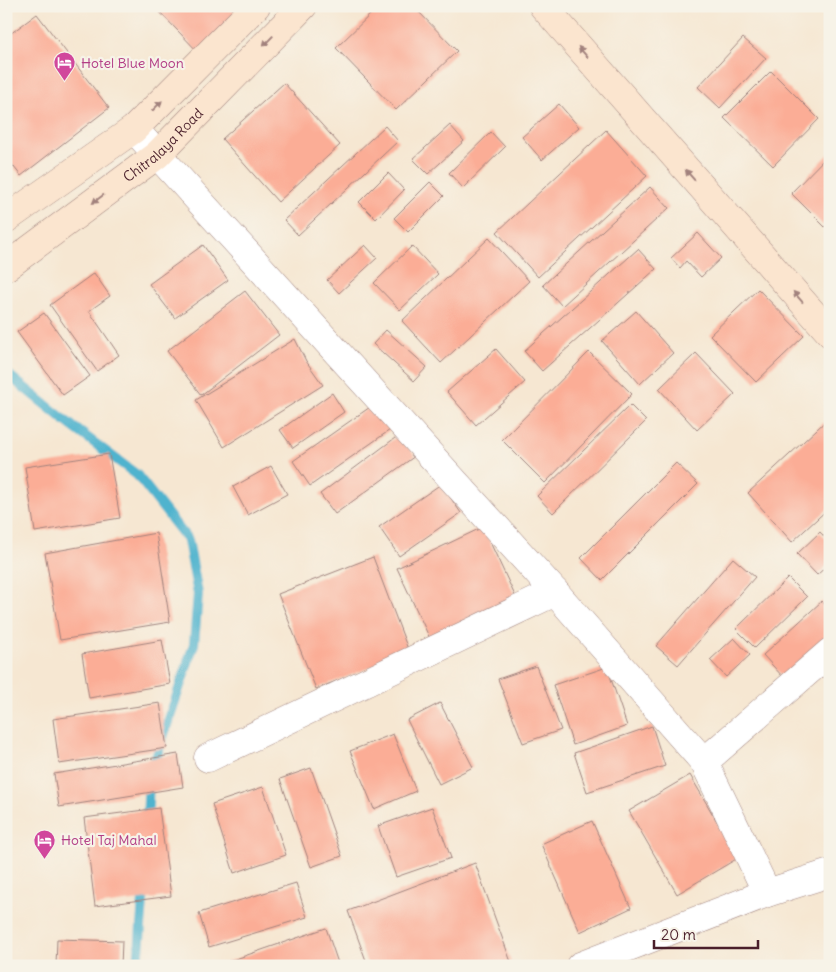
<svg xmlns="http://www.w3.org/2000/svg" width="836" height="972" font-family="Delius,sans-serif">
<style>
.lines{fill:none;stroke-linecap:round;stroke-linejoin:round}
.stream{stroke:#50b3ce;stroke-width:10}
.building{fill:#fbad96}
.minor-casing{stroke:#a0837e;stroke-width:29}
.tertiary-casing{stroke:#a0837e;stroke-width:29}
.secondary-casing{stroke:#a0837e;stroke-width:29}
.minor{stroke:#fff;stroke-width:28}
.tertiary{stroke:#fff;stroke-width:28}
.secondary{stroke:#fbe5cf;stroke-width:28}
.oneway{fill:#a2827d}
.labels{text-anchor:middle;stroke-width:4.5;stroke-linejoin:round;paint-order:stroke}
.hotel-label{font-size:14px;fill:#b23c85;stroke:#f7f3e8;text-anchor:start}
.street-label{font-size:14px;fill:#4a1f2b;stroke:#f7f3e8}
</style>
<rect width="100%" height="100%" fill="#f7f3e8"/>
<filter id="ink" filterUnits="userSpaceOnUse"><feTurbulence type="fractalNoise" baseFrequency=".02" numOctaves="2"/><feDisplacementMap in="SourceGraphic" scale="10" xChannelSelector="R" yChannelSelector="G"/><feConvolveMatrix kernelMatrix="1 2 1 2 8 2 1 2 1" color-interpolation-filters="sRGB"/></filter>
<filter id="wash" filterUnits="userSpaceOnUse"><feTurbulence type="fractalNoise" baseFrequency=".0096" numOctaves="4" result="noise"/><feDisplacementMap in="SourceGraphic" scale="20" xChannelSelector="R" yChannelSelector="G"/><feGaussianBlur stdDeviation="1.12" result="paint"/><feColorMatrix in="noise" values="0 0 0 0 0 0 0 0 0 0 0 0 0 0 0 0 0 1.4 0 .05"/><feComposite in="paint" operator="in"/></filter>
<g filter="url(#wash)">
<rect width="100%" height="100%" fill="#f6e7d2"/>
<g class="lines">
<g class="stream">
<path d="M6 373 72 426 137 475 188 540 198 594 194 644 149 779 147 822"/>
<path d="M138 966 144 887"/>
</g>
</g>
<g id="blocks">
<g class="building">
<path d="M154 6H251L201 55Z"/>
<path d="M379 6H413L457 51 396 110 336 48Z"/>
<path d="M37 14 109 108 21 176 6 157V90L11 86 6 79V37Z"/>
<path d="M743 38 766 58 720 108 698 87Z"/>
<path d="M771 71 819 119 773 166 724 118Z"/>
<path d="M284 83 340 145 278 202 222 139Z"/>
<path d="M559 104 579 127 542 160 522 137Z"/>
<path d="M450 125 464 141 428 174 413 159Z"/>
<path d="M385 126 398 141 298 235 284 220Z"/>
<path d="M606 130 647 176 538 277 497 232Z"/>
<path d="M491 132 505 147 463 188 449 173Z"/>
<path d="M830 153V222L825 227 791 193Z"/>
<path d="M388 173 404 190 376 219 359 202Z"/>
<path d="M430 182 444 196 408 232 394 218Z"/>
<path d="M650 187 669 208 562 306 543 285Z"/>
<path d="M698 233 721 258 701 277 686 261 680 268 671 258Z"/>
<path d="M489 238 529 281 441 363 402 321Z"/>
<path d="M203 245 228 280 175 318 149 284Z"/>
<path d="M365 245 377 258 339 293 327 280Z"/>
<path d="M412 246 438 274 400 310 374 283Z"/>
<path d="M638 249 656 269 542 371 524 351Z"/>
<path d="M94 273 110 296 89 311 119 355 97 371 50 305Z"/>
<path d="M758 289 804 336 756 382 710 335Z"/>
<path d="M245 291 279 335 201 395 167 351Z"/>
<path d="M636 311 673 353 640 384 602 341Z"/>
<path d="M44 313 90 376 63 395 17 332Z"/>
<path d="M386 330 427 367 414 381 373 344Z"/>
<path d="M295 339 306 361 323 385 224 447 196 400Z"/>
<path d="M496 349 525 382 476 425 447 392Z"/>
<path d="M589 352 632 394 545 483 502 440Z"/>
<path d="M696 353 735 394 697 430 659 389Z"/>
<path d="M332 393 344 412 293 448 280 430Z"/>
<path d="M373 405 390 430 310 486 293 461Z"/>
<path d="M630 405 646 421 553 513 537 496Z"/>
<path d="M830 417V507L792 542 748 493Z"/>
<path d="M399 435 415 456 335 514 320 494Z"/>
<path d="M109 454 120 518 35 532 25 467Z"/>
<path d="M676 463 698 484 602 580 581 558Z"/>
<path d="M271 466 287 494 248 515 233 487Z"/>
<path d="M441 484 461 513 399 556 379 527Z"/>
<path d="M483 527 517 600 431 641 397 568Z"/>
<path d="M820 532 830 543V563L817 575 797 554Z"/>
<path d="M156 533 170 622 60 640 45 553Z"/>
<path d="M373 557 409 652 316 689 278 594Z"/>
<path d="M733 558 755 577 678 665 656 646Z"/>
<path d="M788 578 807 597 755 648 736 629Z"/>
<path d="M822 601 830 610V634L783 677 763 655Z"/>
<path d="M734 638 750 655 726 677 710 660Z"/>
<path d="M162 640 170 684 89 698 82 654Z"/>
<path d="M536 666 561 730 523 743 498 679Z"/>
<path d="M607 667 627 726 573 745 553 685Z"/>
<path d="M160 703 167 748 59 764 53 719Z"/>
<path d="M440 703 473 767 439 784 407 720Z"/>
<path d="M652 726 665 766 587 792 574 753Z"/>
<path d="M393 734 416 791 374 809 350 751Z"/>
<path d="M178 754 183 787 59 807 54 774Z"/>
<path d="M311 768 342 856 311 867 280 779Z"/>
<path d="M690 775 738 858 677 894 629 811Z"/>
<path d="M263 787 286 855 234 873 212 804Z"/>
<path d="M432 807 451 858 396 877 378 826Z"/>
<path d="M159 808 171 896 95 906 84 818Z"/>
<path d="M592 821 631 908 580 932 541 844Z"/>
<path d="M475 863 511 962 500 966H368L348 911Z"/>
<path d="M296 883 307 917 209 947 199 913Z"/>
<path d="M326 928 339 966H218V965Z"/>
<path d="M57 939 122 941 121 966H56Z"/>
</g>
</g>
</g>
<g filter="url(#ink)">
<use href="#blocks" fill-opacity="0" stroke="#a0837e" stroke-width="1"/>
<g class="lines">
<defs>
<g id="minor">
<path d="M134 129 555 592 704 762 767 893"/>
<path d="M208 758 555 592"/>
<path d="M704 762 830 652"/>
</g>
<path id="tertiary" d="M580 966 767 893 830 873"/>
<g id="secondary">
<path d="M543 6 830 333"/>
<path d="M6 219 134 129 256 6"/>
<path id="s1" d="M6 267 157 155 303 6"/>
</g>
</defs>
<use href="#minor" class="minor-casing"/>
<use href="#tertiary" class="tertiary-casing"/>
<use href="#secondary" class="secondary-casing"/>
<use href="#minor" class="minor"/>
<use href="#tertiary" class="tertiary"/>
<use href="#secondary" class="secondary"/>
</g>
<defs><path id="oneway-solid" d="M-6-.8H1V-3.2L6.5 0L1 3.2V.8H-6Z" transform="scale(1.25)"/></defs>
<g class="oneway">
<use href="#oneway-solid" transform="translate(268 41) rotate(134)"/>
<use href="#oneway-solid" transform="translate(583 52) rotate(-131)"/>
<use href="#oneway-solid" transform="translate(157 106) rotate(-45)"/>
<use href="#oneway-solid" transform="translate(690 175) rotate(-131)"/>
<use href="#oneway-solid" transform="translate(98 199) rotate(143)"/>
<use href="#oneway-solid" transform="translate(798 297) rotate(-131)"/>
</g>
</g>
<defs>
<symbol id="hotel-pin" viewBox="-11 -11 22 30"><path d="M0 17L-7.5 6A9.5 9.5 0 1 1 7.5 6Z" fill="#d1479c" stroke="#f7f3e8"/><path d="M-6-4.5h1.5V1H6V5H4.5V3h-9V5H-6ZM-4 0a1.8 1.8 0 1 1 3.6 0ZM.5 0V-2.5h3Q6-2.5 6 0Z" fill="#fff"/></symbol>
</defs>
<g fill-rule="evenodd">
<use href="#hotel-pin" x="52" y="50" width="25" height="34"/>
<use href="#hotel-pin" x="32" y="828" width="25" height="34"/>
</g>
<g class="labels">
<g class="hotel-label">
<text x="81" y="68">Hotel Blue Moon</text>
<text x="61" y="845">Hotel Taj Mahal</text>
</g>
<g class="street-label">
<text dy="5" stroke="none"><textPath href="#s1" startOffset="199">Chitralaya Road</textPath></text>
</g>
</g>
<rect width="836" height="972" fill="none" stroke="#f7f3e8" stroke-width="25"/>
<path d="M654 940v8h104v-8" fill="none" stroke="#4a1f2b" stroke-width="2.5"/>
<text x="661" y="940" font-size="15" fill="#4a1f2b" stroke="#f7f3e8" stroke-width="4" paint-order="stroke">20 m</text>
</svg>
